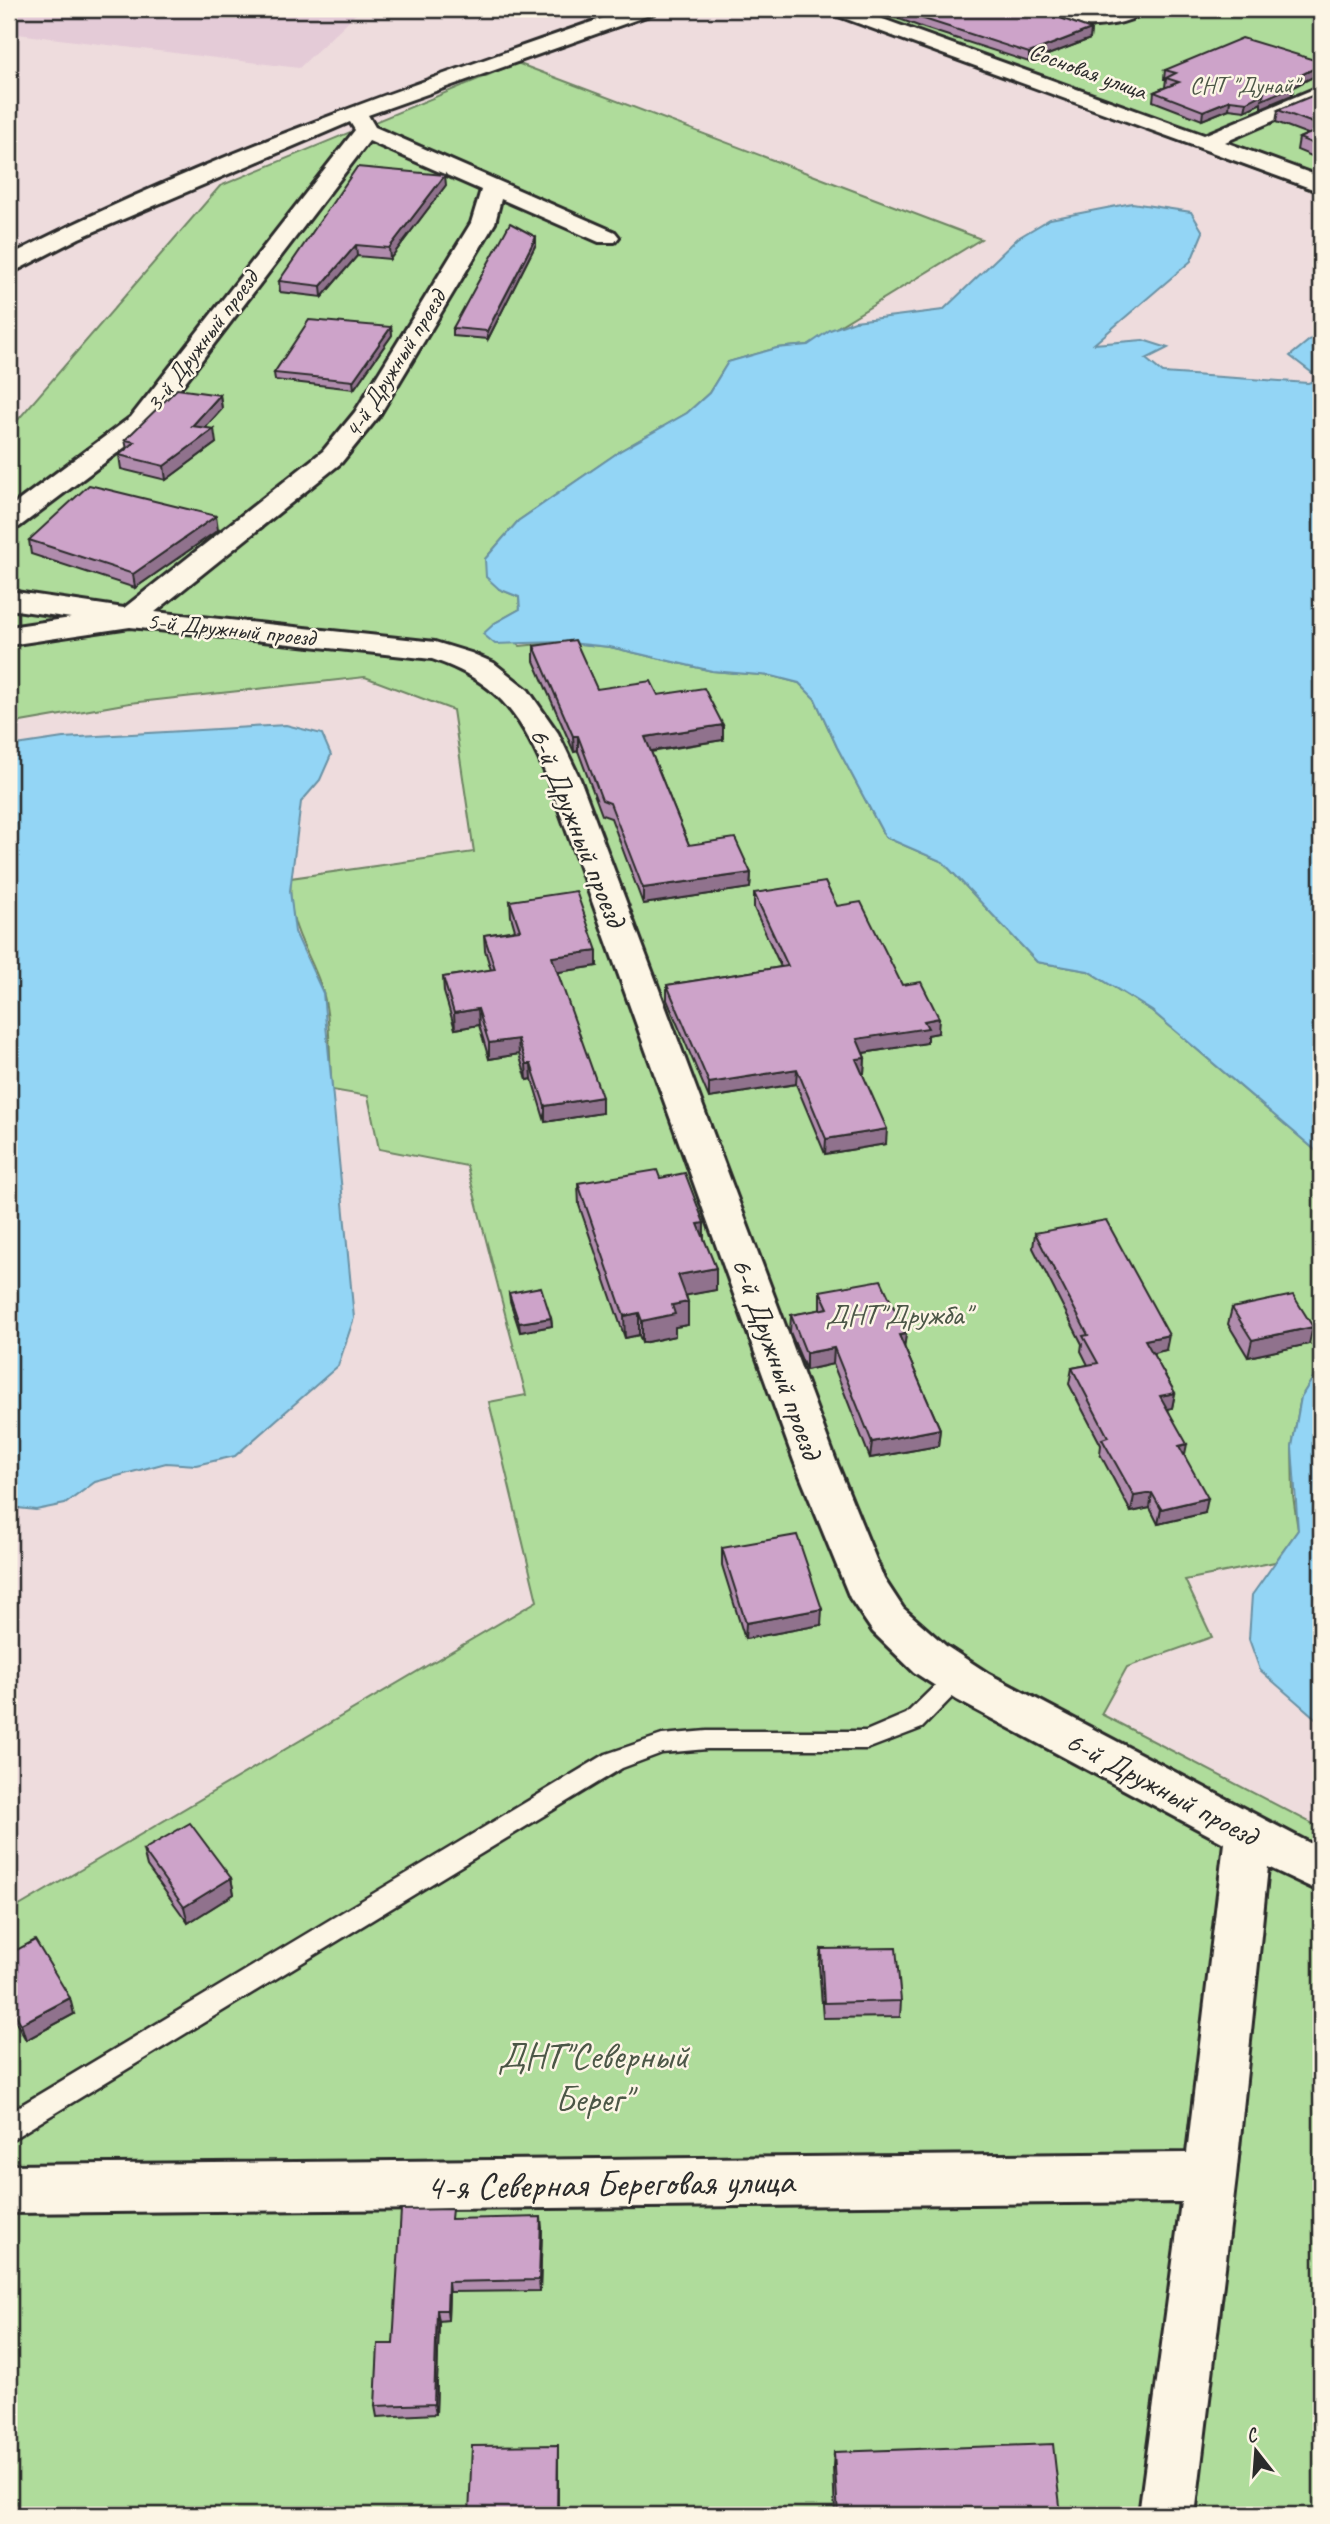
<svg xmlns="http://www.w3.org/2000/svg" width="1330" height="2524" font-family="Caveat,sans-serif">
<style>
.built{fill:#e4cbd7}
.green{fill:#afdc9b;stroke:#6d8463;stroke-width:2}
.water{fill:#93d5f5;stroke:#6991a4;stroke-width:2}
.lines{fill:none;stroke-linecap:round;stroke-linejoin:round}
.service-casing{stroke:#2b2b2b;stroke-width:5}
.minor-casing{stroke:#2b2b2b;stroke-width:6}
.service{fill:#fcf5e5;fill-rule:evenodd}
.minor{fill:#fcf5e5;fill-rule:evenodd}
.wall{fill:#b08cad;stroke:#2b2b2b;stroke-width:2}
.shaded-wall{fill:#90728d;stroke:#2b2b2b;stroke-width:2}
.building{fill:#cda3c9;stroke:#2b2b2b;stroke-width:2}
.labels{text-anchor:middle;stroke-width:5;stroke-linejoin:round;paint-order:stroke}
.far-street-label{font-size:24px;fill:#2b2b2b;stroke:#fcf5e5}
.far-park-label{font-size:24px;fill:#4c5747;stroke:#fcf5e5}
.street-label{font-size:30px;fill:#2b2b2b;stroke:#fcf5e5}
.park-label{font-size:30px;fill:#4c5747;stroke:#fcf5e5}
.near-park-label{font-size:37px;fill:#4c5747;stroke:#fcf5e5}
.near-street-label{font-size:37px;fill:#2b2b2b;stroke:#fcf5e5}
</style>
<rect width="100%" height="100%" fill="#eedcdd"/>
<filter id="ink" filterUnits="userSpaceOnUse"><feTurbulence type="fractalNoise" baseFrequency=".0143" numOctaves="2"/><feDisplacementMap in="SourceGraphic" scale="14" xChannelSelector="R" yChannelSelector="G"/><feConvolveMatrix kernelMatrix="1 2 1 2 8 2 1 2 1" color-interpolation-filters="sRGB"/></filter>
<g filter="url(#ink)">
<path class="built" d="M9 9H361L299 68 9 33Z"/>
<g class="green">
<path d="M819 9H1321V194Z"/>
<path d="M517 63 981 239 808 345 777 348 728 362 709 393 687 413 620 451 518 521 485 559 499 589 519 597 520 609 495 623 520 646 560 642 610 647 712 671 772 676 799 683 815 699 837 747 885 837 943 862 1037 962 1088 971 1152 1011 1321 1155V1365L1301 1397 1292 1447 1293 1496 1298 1530 1275 1562 1185 1580 1212 1637 1127 1667 1101 1714 1321 1828V2515H9V1912L537 1601 489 1402 526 1395 467 1166 379 1149 368 1096 332 1090C329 1059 331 1022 323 992 310 949 286 929 291 878L474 852 453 710 365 677 130 703 9 724V430L220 186Z"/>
</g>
<g class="water">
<path d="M1132 203 1191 212 1203 232 1191 261 1094 344 1143 340 1168 348 1146 359 1163 373 1308 383 1320 379 1290 356 1312 338H1321V1155L1152 1011 1088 971 1037 962 943 862 885 837 837 747 815 699 799 683 772 676 712 671 610 647 560 642 495 644 483 634 495 623 520 609 519 597 499 589 486 577 485 559 518 521 620 451 687 413 709 393 728 362 777 348 808 345 830 330 855 321 943 310 1018 238 1050 219Z"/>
<path d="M286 725 322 734 331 755 320 780 301 802 290 891 295 932 323 993 354 1318 338 1366 235 1456 196 1465 166 1463 95 1482 65 1504 36 1510 9 1507V746L63 738Z"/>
<path d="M1321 1365V1723L1260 1670 1249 1639 1252 1595 1298 1530 1292 1447 1301 1397Z"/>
</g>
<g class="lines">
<defs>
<path id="service" d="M958 1668 966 1671 969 1677 966 1683 922 1728 867 1749H707L662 1753 622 1768 9 2141V2114L23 2104 606 1754 662 1735 707 1731H866L906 1714 950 1671Z"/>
<g id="minor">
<path d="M629 9H658L655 13 368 115 375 127 615 232 619 237 615 242H599L501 199 495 223 379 416 341 463 155 612 435 642 471 653 494 663 528 690 558 733 580 779 836 1461 884 1579 903 1608 946 1646 989 1674 1321 1849V1892L1268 1867 1236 2177 1195 2515H1139L1181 2202 9 2213V2165L1187 2153 1224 1843 957 1700 914 1672 873 1632 850 1598 794 1461 548 779C522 717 498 681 432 659L130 627 9 645V627L71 618 9 609V591L124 608 323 451 355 412 471 223 481 190 369 141 149 429 19 527 9 529V508L131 417 355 130 350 122 79 238 17 270 9 272V256C207 154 420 82 629 9Z"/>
<path d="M827 9H855L1204 135 1321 86V100L1225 142 1321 177V192L830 13Z"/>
<path d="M1028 9C1049 8 1069 15 1090 15 1109 15 1126 8 1146 9 1129 32 1045 32 1028 9Z"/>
</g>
</defs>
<use href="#service" class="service-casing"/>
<use href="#minor" class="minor-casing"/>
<use href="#service" class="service"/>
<use href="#minor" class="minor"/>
</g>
<g class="wall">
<path d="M872 9H1035L1091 29 1090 39 1029 62 924 28Z"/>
<path d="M1321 62V73L1293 87 1292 95 1261 108V103L1245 111 1229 109 1202 120 1153 101 1154 92 1166 87H1165L1166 79H1164L1165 70Z"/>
<path d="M1321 93V160L1297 150 1299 138 1308 134 1276 122 1278 110Z"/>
<path d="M446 185 390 259 357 256 322 297 280 292 279 281Z"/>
<path d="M536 237V244L488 339 453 336V328Z"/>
<path d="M391 327 392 335 354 389 275 380 274 373Z"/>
<path d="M220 395 222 409 205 428 216 443 166 480 121 469 119 455 127 449 125 440Z"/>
<path d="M218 530 135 588 31 554 29 540Z"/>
<path d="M534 646 597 689 658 695 723 740 651 752 689 845 751 873 750 888 643 904 611 818 602 815 578 751 574 752 534 661Z"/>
<path d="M754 893 837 906 902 985 938 1033 927 1035V1043L863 1053 865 1058 864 1073H862L886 1144 825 1154 796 1084 709 1098 667 1000V985L781 967 754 908Z"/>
<path d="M510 901 597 966 557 972 602 1113 545 1122 532 1079 527 1080 519 1054 489 1059 479 1025 455 1029 444 992 443 977 491 970 485 950 484 935 515 930 511 916Z"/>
<path d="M660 1178 704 1223V1238L716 1290 686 1295 688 1302V1325L675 1327V1336L642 1343 639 1335 625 1338 579 1205 578 1183Z"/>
<path d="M1035 1233 1166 1350 1152 1353 1175 1393 1172 1408 1168 1409 1205 1513 1158 1524 1150 1508 1131 1512 1100 1454 1101 1445 1069 1384 1072 1368 1088 1365 1081 1351 1082 1344 1033 1248Z"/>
<path d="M820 1291 906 1334 904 1347 940 1429 938 1446 870 1458 833 1364 806 1370 790 1332 791 1315 820 1310Z"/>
<path d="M509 1293 551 1318 552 1326 520 1332 510 1301Z"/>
<path d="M1232 1308 1309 1344 1248 1357 1228 1324Z"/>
<path d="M722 1548 821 1625 745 1639 722 1565Z"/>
<path d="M143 1850 231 1878 234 1894 188 1923 147 1866Z"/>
<path d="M821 1949 901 2001 900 2017 823 2018 819 1965Z"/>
<path d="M9 1954 74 2014 26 2040 9 2010Z"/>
<path d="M453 2219 542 2228 540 2291 449 2292 448 2320 439 2321 436 2414 377 2417 375 2406 393 2344Z"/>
<path d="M834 2452 1061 2515H835L833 2466Z"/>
</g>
<g class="shaded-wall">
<path d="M1091 29 1090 39 1029 62V53Z"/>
<path d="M1321 65V73L1293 87 1292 95 1261 108V103L1245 111 1247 102Z"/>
<path d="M1230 100 1229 109 1202 120 1203 111Z"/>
<path d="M445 175 446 185 390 259 389 248Z"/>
<path d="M536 237V244L488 339 487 331Z"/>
<path d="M356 245 357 256 322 297 321 286Z"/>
<path d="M391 327 392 335 354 389 353 381Z"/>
<path d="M220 395 222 409 194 440 192 426Z"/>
<path d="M214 429 216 443 166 480 164 466Z"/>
<path d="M216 516 218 530 135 588 133 574Z"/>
<path d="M723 725V740L645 752V737Z"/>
<path d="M573 736H578V751L574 752Z"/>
<path d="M751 873 750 888 643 904V888Z"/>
<path d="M597 951V966L553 973 552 957Z"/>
<path d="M478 1009 479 1025 455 1029 454 1013Z"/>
<path d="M939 1018 938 1033 927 1035V1043L856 1054 857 1039 924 1021Z"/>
<path d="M518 1039 519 1054 489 1059V1043Z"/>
<path d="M865 1058 864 1073 855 1074 856 1059Z"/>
<path d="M526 1064H531L532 1079 527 1080Z"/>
<path d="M797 1069 796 1084 709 1098V1083Z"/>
<path d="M602 1097V1113L545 1122V1106Z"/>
<path d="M887 1129 886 1144 825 1154 826 1139Z"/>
<path d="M704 1223 703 1245 698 1224Z"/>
<path d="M716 1268V1290L678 1297V1275Z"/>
<path d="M688 1302V1325L675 1327V1336L642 1343V1321L672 1305Z"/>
<path d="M639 1313V1335L625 1338 624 1316Z"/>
<path d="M551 1318 552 1326 520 1332 519 1323Z"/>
<path d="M1313 1327 1309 1344 1248 1357 1252 1340Z"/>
<path d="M906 1334 904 1350 899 1335Z"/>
<path d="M1169 1335 1166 1350 1142 1356 1145 1340Z"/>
<path d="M834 1348 833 1364 806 1370V1353Z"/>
<path d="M1175 1393 1172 1408 1157 1411 1160 1396Z"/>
<path d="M940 1429 938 1446 870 1458 872 1442Z"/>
<path d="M1187 1444 1184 1459 1179 1446Z"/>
<path d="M1152 1493 1150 1508 1131 1512 1134 1496Z"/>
<path d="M1208 1498 1205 1513 1158 1524 1161 1509Z"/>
<path d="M822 1609 821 1625 745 1639 746 1623Z"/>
<path d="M231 1878 234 1894 188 1923 184 1907Z"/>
<path d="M70 1998 74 2014 26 2040 21 2024Z"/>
<path d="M541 2217 542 2228 540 2291 539 2280Z"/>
<path d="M448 2282 449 2292 448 2320 447 2310Z"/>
<path d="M437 2310 439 2321 436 2414 434 2404Z"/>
<path d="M558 2445V2515H557Z"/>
</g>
<g class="building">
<path d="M897 9H1035L1091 29 1029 53 924 19Z"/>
<path d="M1242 38 1321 62V65L1285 83 1294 86 1262 100 1264 93 1247 102 1230 100 1203 111 1154 92 1179 82 1166 78 1176 73 1165 70Z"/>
<path d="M1319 93H1321V126L1278 110Z"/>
<path d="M1321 129V147L1299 138Z"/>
<path d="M357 167 445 175 389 248 356 245 321 286 279 281Z"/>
<path d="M510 223 536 237 487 331 453 328Z"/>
<path d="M309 320 391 327 353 381 274 373Z"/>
<path d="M177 389 220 395 192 426 214 429 164 466 119 455 135 442 125 440Z"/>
<path d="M89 485 216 516 133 574 29 540Z"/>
<path d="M575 640 597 689 651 681 658 695 704 688 723 725 645 737 689 845 735 838 751 873 643 888 610 803 602 800 578 736H573L534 646Z"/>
<path d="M825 882 837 906 861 902 902 985 921 982 939 1018 924 1021 928 1028 857 1039 865 1058 856 1059 887 1129 826 1139 797 1069 709 1083 667 985 788 966 754 893Z"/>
<path d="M576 891 597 951 552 957 602 1097 545 1106 531 1064H526L518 1039 489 1043 478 1009 454 1013 443 977 495 969 484 935 520 930 510 901Z"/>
<path d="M657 1170 660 1178 685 1173 704 1223 698 1224 716 1268 678 1275 688 1302 672 1305 675 1314 642 1321 639 1313 624 1316 578 1183Z"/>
<path d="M1106 1220 1169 1335 1145 1340 1175 1393 1160 1396 1187 1444 1179 1446 1208 1498 1161 1509 1152 1493 1134 1496 1102 1439 1108 1437 1072 1368 1098 1363 1083 1336 1088 1335 1035 1233Z"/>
<path d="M881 1280 906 1334 899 1335 940 1429 872 1442 834 1348 806 1353 791 1315 828 1308 820 1291Z"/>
<path d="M541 1287 551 1318 519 1323 509 1293Z"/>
<path d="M1293 1295 1313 1327 1252 1340 1232 1308Z"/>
<path d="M797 1535 822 1609 746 1623 722 1548Z"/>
<path d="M190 1823 231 1878 184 1907 143 1850Z"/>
<path d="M35 1940 70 1998 21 2024 9 2003V1954Z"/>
<path d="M896 1948 901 2001 824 2003 821 1949Z"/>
<path d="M452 2209 451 2219 541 2217 539 2280 448 2282 447 2310H437L434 2404 375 2406 378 2344H393L401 2210Z"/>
<path d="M1053 2444 1061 2515H838L834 2452Z"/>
<path d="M558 2445 557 2515H469L472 2446Z"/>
</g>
</g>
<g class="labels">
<g class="far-street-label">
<text transform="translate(1088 71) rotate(20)" y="8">Сосновая улица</text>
<text transform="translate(202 341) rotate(-53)" y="8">3-й Дружный проезд</text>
<text transform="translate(395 364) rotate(-58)" y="8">4-й Дружный проезд</text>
<text transform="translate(231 629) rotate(6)" y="8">5-й Дружный проезд</text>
</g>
<g class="far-park-label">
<text x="1244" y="93">СНТ "Дунай"</text>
</g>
<g class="street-label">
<text transform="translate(578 827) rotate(68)" y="10">6-й Дружный проезд</text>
<text transform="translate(777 1358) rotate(70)" y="10">6-й Дружный проезд</text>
<text transform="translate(1162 1788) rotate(28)" y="10">6-й Дружный проезд</text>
</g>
<g class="park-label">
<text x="898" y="1324">ДНТ"Дружба"</text>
</g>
<g class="near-park-label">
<text x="593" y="2068">ДНТ"Северный<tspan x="593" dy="43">Берег"</tspan></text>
</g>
<g class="near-street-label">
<text transform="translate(610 2183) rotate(-1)" y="13">4-я Северная Береговая улица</text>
</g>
</g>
<rect width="1330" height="2524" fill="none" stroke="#fcf5e5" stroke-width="35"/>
<rect x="18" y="18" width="1295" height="2489" fill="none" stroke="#2b2b2b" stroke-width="2.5" filter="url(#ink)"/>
<g transform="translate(1256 2451) rotate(343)" stroke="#fcf5e5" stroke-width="5" paint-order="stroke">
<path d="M0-5L12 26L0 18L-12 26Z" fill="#2b2b2b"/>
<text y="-10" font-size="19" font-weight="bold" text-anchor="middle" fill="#2b2b2b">С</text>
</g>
</svg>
